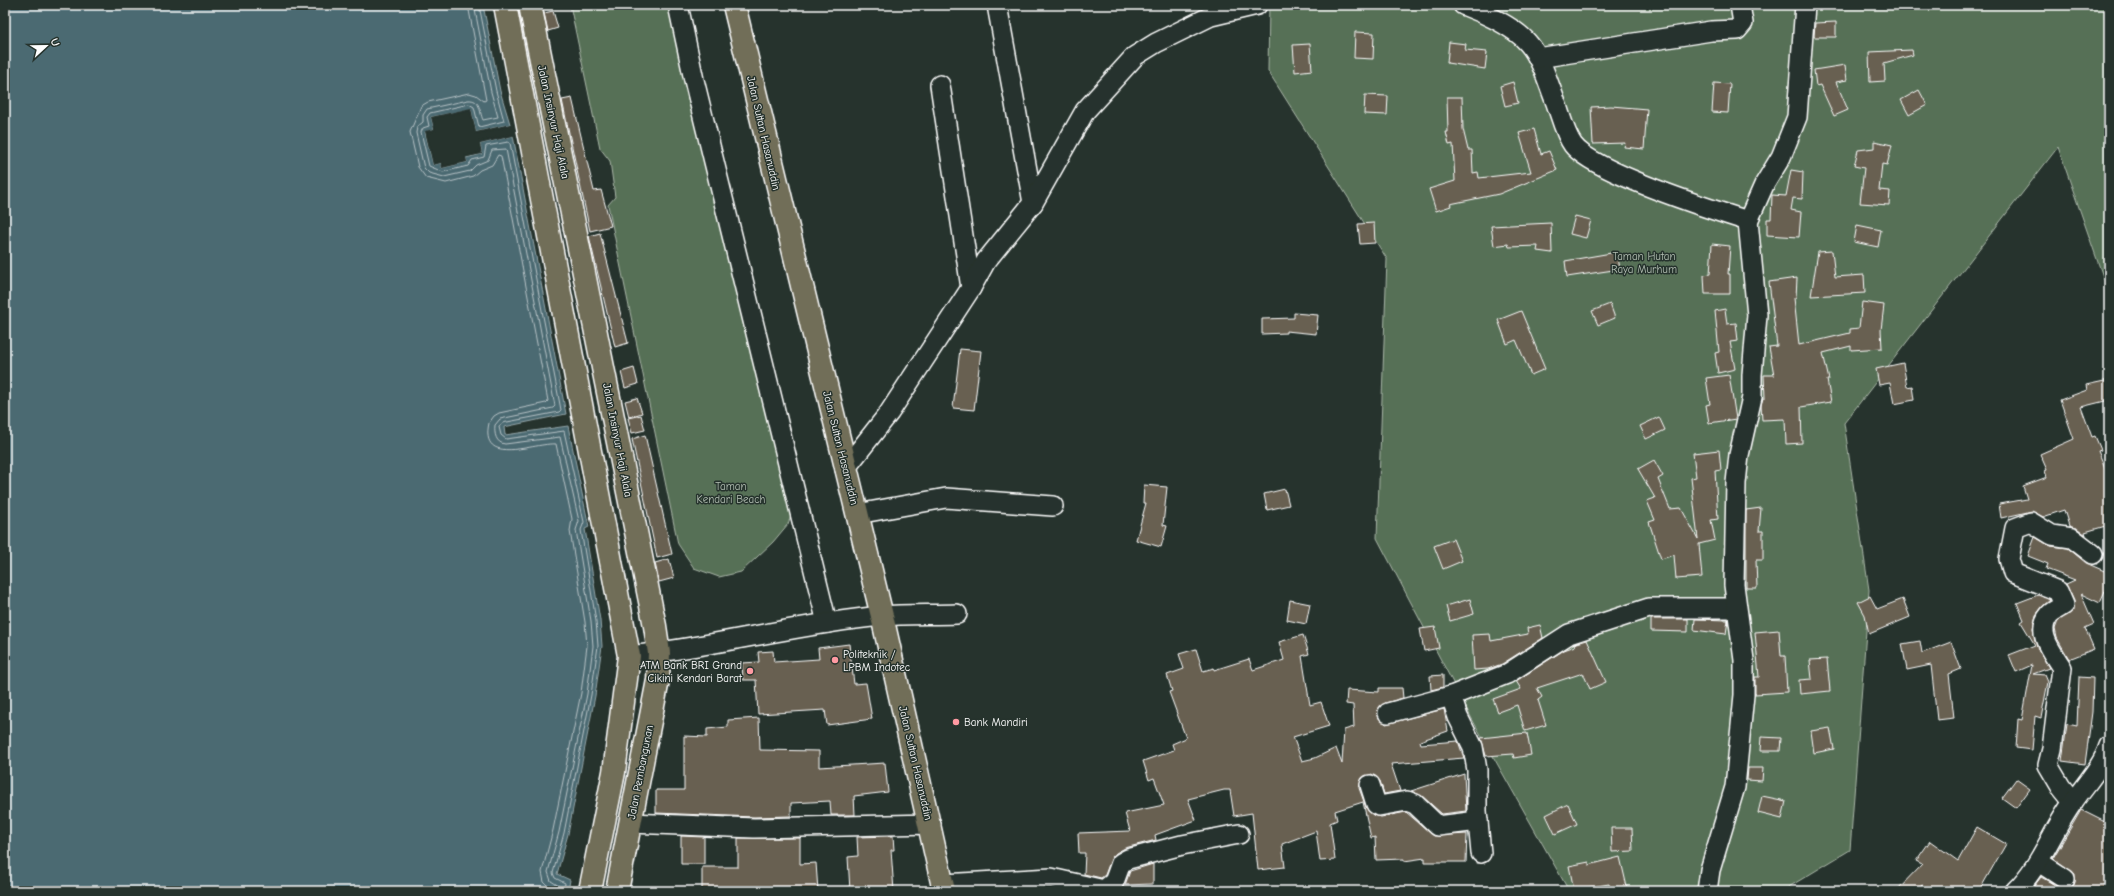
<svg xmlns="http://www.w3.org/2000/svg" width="2114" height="896" font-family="'Comic Neue',sans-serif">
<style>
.green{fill:#577056;stroke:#abb8aa}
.water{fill:#4c6a72;stroke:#94a6aa}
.pier{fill:#26332d}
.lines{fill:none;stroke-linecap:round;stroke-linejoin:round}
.shore{stroke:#b7c3c7;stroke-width:1}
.building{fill:#686051;stroke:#fff}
.minor-casing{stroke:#fff;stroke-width:22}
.major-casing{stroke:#fff;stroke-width:25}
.highway-casing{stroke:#fff;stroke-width:25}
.minor{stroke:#26332d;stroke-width:19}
.major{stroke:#716e59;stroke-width:22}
.highway{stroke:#716e59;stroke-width:22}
.poi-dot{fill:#ff9aa2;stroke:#26332d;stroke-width:1.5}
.labels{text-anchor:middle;stroke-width:3;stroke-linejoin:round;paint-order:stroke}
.street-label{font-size:11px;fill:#fff;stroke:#26332d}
.park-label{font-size:11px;fill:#b3bfb3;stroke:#26332d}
.poi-label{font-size:11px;fill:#fff;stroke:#26332d;text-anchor:start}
</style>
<rect width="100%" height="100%" fill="#26332d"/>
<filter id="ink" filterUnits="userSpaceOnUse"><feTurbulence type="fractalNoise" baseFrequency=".025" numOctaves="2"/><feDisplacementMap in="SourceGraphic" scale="8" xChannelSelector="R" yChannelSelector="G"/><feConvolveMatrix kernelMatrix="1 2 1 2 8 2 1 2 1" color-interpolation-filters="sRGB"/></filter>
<g filter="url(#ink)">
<g class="green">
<path d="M570 5H674L797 497 788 524 773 542 741 572 719 577 694 568 678 544 608 205 615 197 610 161 600 148Z"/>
<path d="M1269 5H2109V294L2058 147 1844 423 1869 590 1850 850 1782 891H1569L1472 719 1377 538 1387 259 1268 71Z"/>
</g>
<path class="water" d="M5 5H483L500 91 510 124 476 132 471 109 431 117 434 129 425 132 433 165 441 163 442 168 467 162 466 158 482 154 480 144 513 136 566 414 504 427 505 435 568 426 589 527 585 529 600 620 602 646 595 696 568 834 557 874 570 880 568 891H5Z"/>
<path class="pier" d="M471 108 476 132 510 124 511 126 476 134 469 111 433 118 436 130 427 133 434 163 442 161 444 166 465 161V156L480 152 479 142 512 134 513 136 480 144 482 154 466 157 467 162 442 168 441 163 433 165 425 131 434 129 431 117Z"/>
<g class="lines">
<g class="shore">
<path d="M468 5 486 100 484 101 476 95 469 93 428 102 421 106 410 132 418 167 426 178 446 183 473 176 480 170 492 165 498 155 501 156 548 401 546 403 499 413 494 416 489 423C479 468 535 442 556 444L572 519 570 531 585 622 587 646 581 693 553 830 542 872 544 882 553 891"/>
<path d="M474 5 491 92 498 117 483 120C479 111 481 99 468 100L427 109 423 115V122L417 127 416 133 424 168 429 173 444 177 470 171 476 165 488 160 492 150 506 149 555 406 553 408 500 419 495 425C494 434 496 443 505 444L560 437 579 521 576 530 591 621 593 646 587 694 559 832 548 872 551 881 559 886V891"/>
<path d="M479 5 496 91 504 121 479 127 474 107 469 104 430 113 427 117 429 126 423 128 421 132 429 166 443 172 468 166 472 160 484 157 486 146 508 142 510 143 561 410 559 412 502 423 499 427 501 435 506 439 564 431 584 522 581 530 596 621 598 646 591 695 564 833 553 873 555 878 565 883 564 891"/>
</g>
</g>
<g class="building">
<path d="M553 11 558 28 548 31 544 13Z"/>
<path d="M1836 22V37H1814L1815 23Z"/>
<path d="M1355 32 1374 33 1373 59 1354 58Z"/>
<path d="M1449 42 1466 44 1465 50 1487 52 1485 69 1447 63Z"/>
<path d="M1310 44 1312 70 1295 72 1293 45Z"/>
<path d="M1912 50 1913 55 1884 63 1885 81 1870 82 1869 52Z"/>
<path d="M1845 65 1847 80 1836 82 1848 110 1834 116 1820 85 1816 86 1814 70Z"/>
<path d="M1513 82 1518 103 1505 106 1500 86Z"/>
<path d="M1714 83 1730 84 1728 113 1712 112Z"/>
<path d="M1919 90 1927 105 1909 115 1901 100Z"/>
<path d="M1365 95 1388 96 1387 115 1364 114Z"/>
<path d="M1447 97H1462L1463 129 1468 150H1472L1473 173 1478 172 1479 178 1531 172 1519 133 1534 129 1541 154 1549 151 1557 170 1499 194 1450 204 1451 206 1436 211 1429 189 1455 181 1453 144 1449 145 1446 132H1448Z"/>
<path d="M572 98 594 191 601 190 611 226 590 231 562 100Z"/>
<path d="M1611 106 1647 109 1644 149 1624 147 1625 143 1593 144 1591 107Z"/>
<path d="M1874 141 1892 145 1887 165 1882 164 1879 190 1890 191 1889 205 1860 203 1864 168 1854 166 1858 150 1874 148Z"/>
<path d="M1791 170 1803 172 1802 199 1793 198 1791 210 1801 212 1799 237 1767 235V219H1771L1772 195 1786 196Z"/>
<path d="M1575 216 1591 220 1586 238 1570 234Z"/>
<path d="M1374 223 1375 243 1360 244 1358 224Z"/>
<path d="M1551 223 1552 253 1537 251 1538 246 1509 247 1508 244 1494 246 1491 226Z"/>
<path d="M1857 225 1881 230 1878 247 1854 242Z"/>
<path d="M600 233 628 343 615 347 589 236Z"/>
<path d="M1712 244 1730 246 1728 274H1730V294H1705L1704 275 1710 274Z"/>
<path d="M1832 251 1835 277 1864 275 1865 293 1811 296 1818 252Z"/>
<path d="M1617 252 1620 269 1567 277 1565 261Z"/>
<path d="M1797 278 1796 298H1794L1799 345 1850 333V329L1859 328 1862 302 1884 305 1881 330 1882 348 1851 350V346L1823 353 1829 380H1827L1831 402 1801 407 1802 443 1786 444 1785 419 1762 420 1761 405 1763 398H1765L1764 375H1774L1769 347 1777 346 1769 282Z"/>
<path d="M1610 304 1615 318 1598 325 1592 311Z"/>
<path d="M1725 309 1727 324 1736 323 1738 341 1730 342 1735 369 1718 373 1715 353 1719 352 1715 311Z"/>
<path d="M1521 311 1545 369 1531 375 1516 340 1507 344 1498 320Z"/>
<path d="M1294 313 1318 315 1316 334 1286 331V333L1262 334V319L1294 318Z"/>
<path d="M960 349 981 351 974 410 953 408Z"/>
<path d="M1903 363 1907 387 1912 386 1914 400 1894 404 1890 383 1879 385 1876 369Z"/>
<path d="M634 368 638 384 625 388 621 372Z"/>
<path d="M1729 375 1736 419 1709 423 1706 405 1710 404 1706 378Z"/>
<path d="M2109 380V400L2081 407 2092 437 2095 436 2101 450 2098 451 2109 477V525L2085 532 2086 535 2078 529 2069 526 2064 510 2043 517 2032 511 2001 518 1999 504 2027 499 2023 486 2047 477 2045 471 2047 470 2040 454 2074 439 2060 400 2087 390 2086 385Z"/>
<path d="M637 398 642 413 629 417 625 401Z"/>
<path d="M641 415 645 430 632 433 628 418Z"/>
<path d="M1659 417 1665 430 1646 439 1640 426Z"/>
<path d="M645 435 672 554 657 558 632 439Z"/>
<path d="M1719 450 1721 470 1715 471 1718 519 1711 520 1715 540 1699 544 1702 577 1676 579 1674 555 1661 559 1649 522 1655 520 1647 501 1655 498 1638 469 1654 460 1663 476 1658 479 1670 509 1681 508 1698 539 1691 478 1696 477 1693 453Z"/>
<path d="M1144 485 1167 487 1163 525 1167 526 1161 547 1136 540 1146 503H1143Z"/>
<path d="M1285 489 1289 505 1267 510 1264 494Z"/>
<path d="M1761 508 1759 531H1763V560H1756L1757 588H1746V510Z"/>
<path d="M2035 537 2050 546 2068 548 2086 563 2109 573V583L2100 603 2081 594 2094 624 2085 628 2094 649 2069 659 2057 638 2055 629 2058 621 2074 610V601L2066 584 2075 580 2046 569 2048 564 2028 556Z"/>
<path d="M1453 539 1462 561 1443 569 1434 546Z"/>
<path d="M669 559 674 578 659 582 655 563Z"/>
<path d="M2038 595 2050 600 2043 606 2036 615 2033 629 2037 647 2049 668 2033 674 2045 675 2048 682 2041 718 2035 716 2032 750 2016 748 2018 719 2022 720 2032 665 2016 672 2009 655 2035 645 2021 622 2024 620 2017 603Z"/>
<path d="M1870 596 1877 609 1903 599 1910 617 1869 634 1865 615 1858 602Z"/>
<path d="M1470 599 1474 614 1450 621 1446 606Z"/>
<path d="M1290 600 1310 604 1306 624 1287 620Z"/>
<path d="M1651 619H1688V632L1651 631Z"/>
<path d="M1695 619 1728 620 1726 634 1694 630Z"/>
<path d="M1540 625 1543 638 1502 664 1488 669 1474 670 1472 635 1490 634 1491 641 1528 634 1527 628Z"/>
<path d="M1435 627 1439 648 1424 651 1420 629Z"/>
<path d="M1779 630 1781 656H1785L1787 692 1755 694V677H1759L1755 632Z"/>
<path d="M1303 635 1309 654 1302 656 1310 705 1321 702 1329 726 1293 737 1302 761 1315 758 1336 748 1342 764 1344 730 1354 727 1353 705 1346 704 1347 690 1379 692V688H1402L1403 698 1385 703 1378 710V716L1386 724 1444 709 1448 731 1420 741 1421 744 1458 741 1464 758 1391 764 1400 791 1384 794 1380 781 1372 774 1362 778 1359 788 1366 807 1373 815 1381 817 1406 812 1434 836 1467 834 1466 862H1425V858L1404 861V859L1376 860 1375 837 1371 838 1363 802 1335 811 1337 820 1330 823 1335 860 1320 861 1316 831 1282 844 1285 867 1258 870 1252 813 1234 816 1230 790H1224L1188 799 1196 820 1155 835 1156 840 1125 848 1116 853 1111 859 1105 875 1101 878 1084 874 1085 853H1079L1078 833 1130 831 1125 813 1164 805 1154 778 1149 780 1143 761 1174 750 1172 744 1186 738 1169 692 1172 691 1167 675 1184 669 1179 654 1196 649 1203 671 1214 668V670L1249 659 1253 670 1284 660 1279 642Z"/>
<path d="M1587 640 1606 682 1590 689 1583 673 1537 688 1542 697 1538 700 1546 725 1525 731 1517 705 1498 712 1493 699 1521 689 1516 681 1564 650 1575 646 1574 644Z"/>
<path d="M1920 641 1922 653 1951 642 1961 669 1949 674 1954 718 1937 720 1931 665 1907 670 1902 644Z"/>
<path d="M849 644 854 684 866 683 872 719 827 725 825 710 758 714 756 680H743L742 663 759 662 758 652 773 651 774 662 819 659 818 648Z"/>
<path d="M1827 659 1830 691 1800 694 1799 680 1812 679 1810 660Z"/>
<path d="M1443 675V687L1431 690 1430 676Z"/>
<path d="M2079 677 2093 678 2092 712 2085 764 2062 761 2067 724 2077 726Z"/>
<path d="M759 718 760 750 819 751V767L885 763 888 792 854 796 855 815H831L830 801 791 803V816L754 817 656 813V790H684V736L707 737V729L728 727V720Z"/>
<path d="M1830 728 1834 749 1814 753 1811 731Z"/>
<path d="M1527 733 1531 755 1514 758 1513 754 1486 756 1481 738Z"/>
<path d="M1761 737 1781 738 1780 751H1760Z"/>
<path d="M1748 768H1763L1762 781 1747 780Z"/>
<path d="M1464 774 1466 811 1442 814 1422 796 1411 791Z"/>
<path d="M2016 779 2030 789 2016 808 2002 798Z"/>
<path d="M1762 796 1786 801 1782 819 1758 813Z"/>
<path d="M1568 804 1577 824 1555 834 1546 815Z"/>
<path d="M2081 810 2109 824V891H2030L2041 877 2064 890 2070 889 2074 885 2075 874 2053 858Z"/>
<path d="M1977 827 2006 844 1979 891H1932L1922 885 1916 891H1896L1922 864 1916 861 1930 841 1958 861Z"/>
<path d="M1611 828H1632L1633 851 1612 852Z"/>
<path d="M681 836 704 837V864H681Z"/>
<path d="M893 836 894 850H891L894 891H850L848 857 858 856 857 837Z"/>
<path d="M738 838H800V864L816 863 818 891H796V888L760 891H702V867H738Z"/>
<path d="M1620 857 1627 887 1610 891 1609 884 1574 890 1569 866 1589 862V865Z"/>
<path d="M1153 864V884L1125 885 1130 871Z"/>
</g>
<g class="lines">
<defs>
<g id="minor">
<path d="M678 5 694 80 827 623"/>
<path d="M997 5 1033 203"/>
<path d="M1463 5C1482 12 1515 27 1528 43 1542 59 1548 83 1556 103 1561 117 1565 134 1573 145 1593 172 1713 210 1748 221L1764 185 1781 157 1797 117 1805 5"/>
<path d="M1538 58 1711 31 1737 30 1743 23 1740 5"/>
<path d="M940 85 971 288"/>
<path d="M845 469 889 413 971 288 986 261 1033 203 1085 111 1135 56 1156 43 1211 16 1257 5"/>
<path d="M857 514 946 498 1053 506"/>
<path d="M629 656C714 647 797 624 881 616 906 614 932 615 957 614"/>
<path d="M1451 696 1458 717 1473 747 1477 770V811L1481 853"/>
<path d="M1388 713 1451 696 1507 674 1569 634 1649 608H1736"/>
<path d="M1370 785 1376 804 1379 806 1407 801 1415 804 1438 826 1478 821"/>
<path d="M2073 802 2061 787 2048 765 2052 749 2062 668C2053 653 2034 632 2050 614 2054 610 2060 608 2064 605L2058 591 2013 573 2009 559 2015 528 2031 522 2052 535 2072 538 2093 554"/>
<path d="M630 823 754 828 931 824"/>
<path d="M2039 862 2065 879"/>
<path d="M943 884 1051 878 1104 890 1114 882 1121 863 1128 859 1182 845 1239 834"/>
<path d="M1707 891 1710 870 1735 787 1744 695V660L1734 585 1736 483 1739 455 1752 397V375L1757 315 1748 221"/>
<path d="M2015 891C2041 866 2052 831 2073 802 2086 783 2102 767 2109 746"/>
</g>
<g id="major">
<path d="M505 5 629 656 614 772 590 891"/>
<path d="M530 5 655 626 659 653 658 680 617 891"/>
</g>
<path id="highway" d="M734 5 882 616 944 891"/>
</defs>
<use href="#minor" class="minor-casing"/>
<use href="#major" class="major-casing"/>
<use href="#highway" class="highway-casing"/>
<use href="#minor" class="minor"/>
<use href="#major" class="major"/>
<use href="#highway" class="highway"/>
</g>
</g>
<g class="poi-dot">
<circle cx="835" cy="660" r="4"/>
<circle cx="750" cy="671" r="4"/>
<circle cx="956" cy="722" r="4"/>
</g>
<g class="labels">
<g class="street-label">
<text transform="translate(554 122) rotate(78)" y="4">Jalan Insinyur Haji Alala</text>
<text transform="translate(764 133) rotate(77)" y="4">Jalan Sultan Hasanuddin</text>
<text transform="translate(618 440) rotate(79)" y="4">Jalan Insinyur Haji Alala</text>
<text transform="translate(841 448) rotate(76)" y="4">Jalan Sultan Hasanuddin</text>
<text transform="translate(916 763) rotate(77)" y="4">Jalan Sultan Hasanuddin</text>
<text transform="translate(640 772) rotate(-79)" y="4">Jalan Pembangunan</text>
</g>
<g class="park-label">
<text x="1644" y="260">Taman Hutan<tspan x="1644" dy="13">Raya Murhum</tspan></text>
<text x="731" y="490">Taman<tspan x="731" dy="13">Kendari Beach</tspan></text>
</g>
<g class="poi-label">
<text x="843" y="658">Politeknik /<tspan x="843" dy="13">LPBM Indotec</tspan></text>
<text x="742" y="669" text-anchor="end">ATM Bank BRI Grand<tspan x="742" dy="13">Cikini Kendari Barat</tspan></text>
<text x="964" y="726">Bank Mandiri</text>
</g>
</g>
<rect width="2114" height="896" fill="none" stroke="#26332d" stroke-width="20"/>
<rect x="10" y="10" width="2094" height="876" fill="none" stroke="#fff" stroke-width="1.5" filter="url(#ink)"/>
<g transform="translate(46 46) rotate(68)" stroke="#26332d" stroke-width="3" paint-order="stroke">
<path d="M0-3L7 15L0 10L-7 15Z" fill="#ffffff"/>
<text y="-6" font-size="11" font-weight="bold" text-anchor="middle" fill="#ffffff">U</text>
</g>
</svg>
